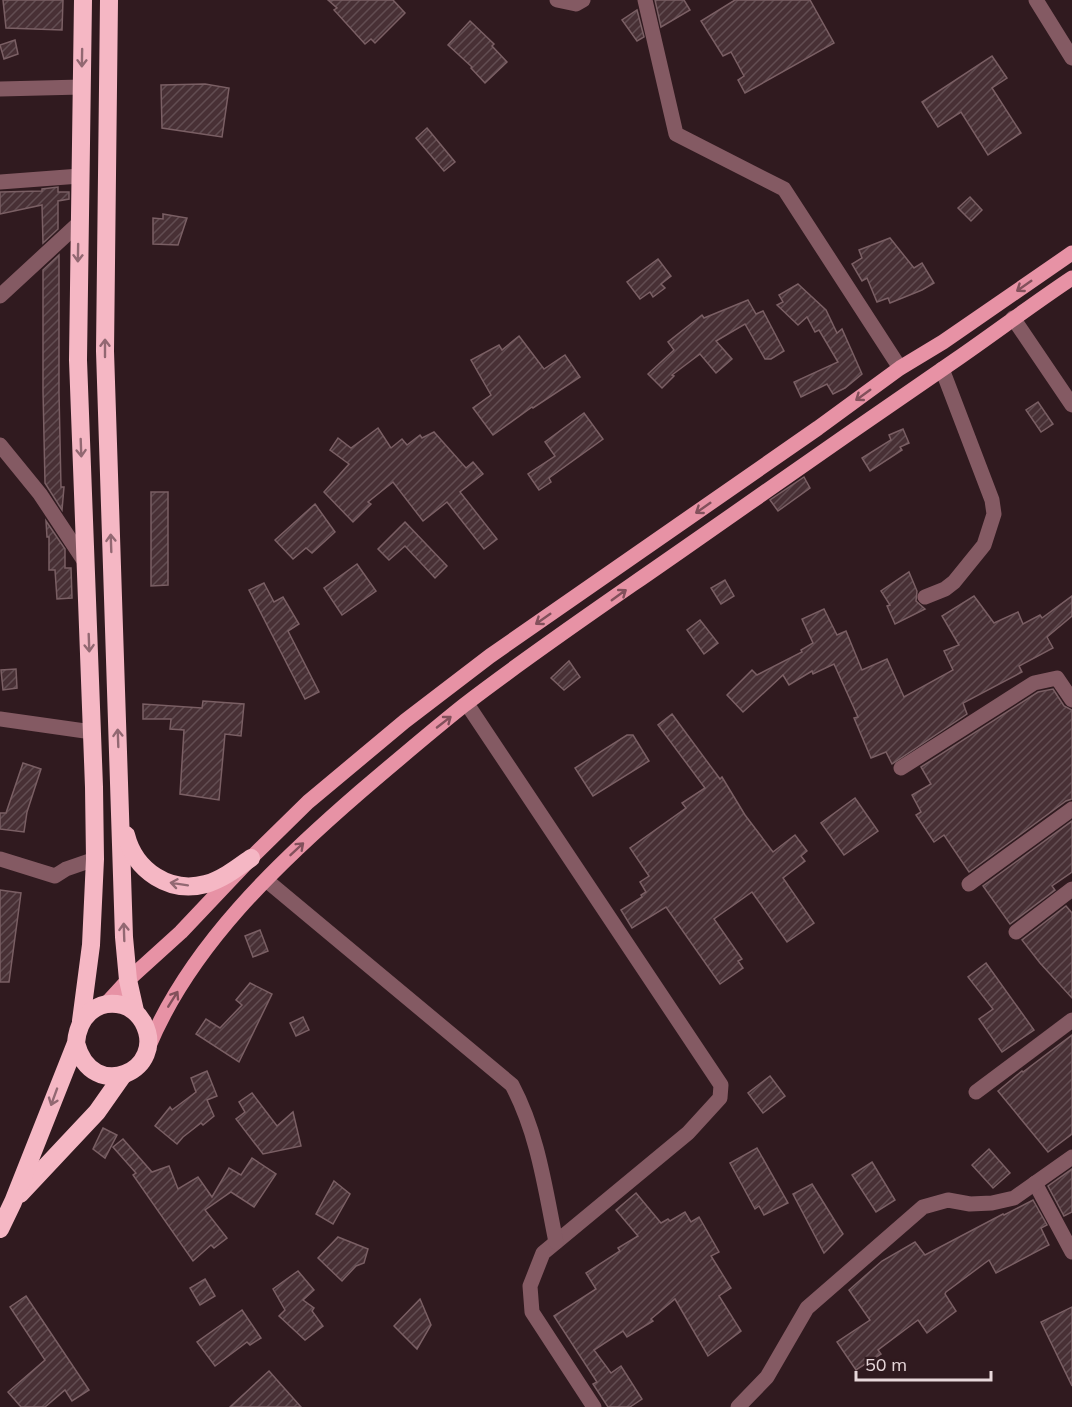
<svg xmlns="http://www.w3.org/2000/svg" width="1072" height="1407" font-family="Mulish,sans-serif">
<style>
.building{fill:url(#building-hatch);stroke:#7a5f64;stroke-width:1.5}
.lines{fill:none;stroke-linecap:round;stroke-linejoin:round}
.minor{stroke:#845a63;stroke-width:15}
.major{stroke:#e792a5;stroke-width:15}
.highway{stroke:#f5b7c4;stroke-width:18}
.oneway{stroke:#926872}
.oneway2{stroke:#82505b}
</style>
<defs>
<pattern id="building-hatch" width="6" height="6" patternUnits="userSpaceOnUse" patternTransform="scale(1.5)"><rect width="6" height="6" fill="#483035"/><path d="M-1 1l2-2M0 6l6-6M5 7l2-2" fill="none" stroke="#624d52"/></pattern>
</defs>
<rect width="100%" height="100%" fill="#301a1f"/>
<g class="building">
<path d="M3 0H63L62 30 6 28Z"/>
<path d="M328 0H393L405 13 375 43 371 39 365 44 334 10 337 8Z"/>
<path d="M655 0H684L690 10 661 27Z"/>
<path d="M735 0H810L834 43 745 93 738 80 744 76 731 52 723 56 701 21Z"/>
<path d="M637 10 644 37 637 41 622 20Z"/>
<path d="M470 21 494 44 492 46 507 62 485 83 471 68 472 67 448 45Z"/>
<path d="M15 40 18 54 4 59 0 45Z"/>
<path d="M992 56 1007 78 992 88 1021 133 988 155 961 112 938 127 922 102Z"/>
<path d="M205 84 229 88 222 137 162 128 161 85Z"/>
<path d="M427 128 455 162 444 171 416 138Z"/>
<path d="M58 187V192H69V199L58 201V229L43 243 42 205 0 214V192L42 191V189Z"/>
<path d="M970 197 982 210 971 221 958 208Z"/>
<path d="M163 214 187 218 178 245 153 244V218L163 219Z"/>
<path d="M890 238 914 268 922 263 934 283 922 290 890 303 888 298 877 302 867 278 862 281 852 264 862 258 859 250Z"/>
<path d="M59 255V393L61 487H64L62 510 45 483 43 391V270Z"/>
<path d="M658 259 671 276 661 284 665 288 653 297 650 292 640 299 627 282Z"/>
<path d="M798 284 826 310 837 333 842 329 862 374 845 388 833 394 827 384 801 397 794 382 838 362 819 330 815 332 807 317 798 325 777 305 783 302 779 295Z"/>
<path d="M748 300 756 314 763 311 784 351 771 359H765L745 324 716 341 732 359 716 373 700 354 672 375 674 376 662 388 648 374 674 350 668 342 702 315 704 318Z"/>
<path d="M519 336 544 369 565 355 580 377 533 408 532 407 493 435 473 408 491 395 471 360 499 345 502 350Z"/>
<path d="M1038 402 1053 424 1041 432 1026 410Z"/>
<path d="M584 413 603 439 549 478 551 482 539 490 528 474 555 456 545 442Z"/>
<path d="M378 428 391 448 402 439 407 445 420 435 422 438 434 432 466 468 473 462 483 474 460 492 497 539 484 549 447 502 423 521 393 482 368 502 371 504 353 522 324 492 349 464 330 450 338 438 351 448Z"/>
<path d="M903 429 909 443 900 447 902 450 870 471 862 458 891 440 889 435Z"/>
<path d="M804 477 810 488 778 511 770 500Z"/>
<path d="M151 492H168V585L151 586Z"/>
<path d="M315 504 335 532 312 553 306 548 293 559 275 540Z"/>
<path d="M46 521 65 549V568H71L72 598 57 599 55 570H49V537H47Z"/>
<path d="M405 522 447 566 435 578 405 546 389 560 378 549Z"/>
<path d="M357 564 376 591 342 615 324 588Z"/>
<path d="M909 572 917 591 916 601 925 609 895 624 887 606 890 605 881 591Z"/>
<path d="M725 580 734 596 721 604 711 588Z"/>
<path d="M264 583 274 602 283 597 299 624 288 631 319 692 305 699 249 590Z"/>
<path d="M974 596 994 623 1018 612 1023 624 1040 615 1042 618 1072 596V616L1047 637 1053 648 1019 666 1022 672 963 703 967 714 892 764 886 752 871 758 854 718 858 717 834 664 813 674 812 671 789 685 783 675 743 712 727 695 752 670 757 675 802 652 801 650 813 643 802 619 824 609 837 635 846 631 862 670 887 659 904 697 953 670 944 651 959 645 942 616Z"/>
<path d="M700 620 718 643 704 654 687 630Z"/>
<path d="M569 661 580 677 564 690 551 678Z"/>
<path d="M16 669 17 688 3 690 1 670Z"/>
<path d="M1053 689 1064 706 1072 710V799L1066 801 969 872 944 835 934 842 916 815 921 812 912 795 931 784 921 767 1038 692Z"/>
<path d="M203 701 244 704 241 736 225 734 219 800 180 794 184 730 170 729 171 719H143V704L202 708Z"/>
<path d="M672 714 720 779 722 777 745 815 773 852 795 835 807 851 801 856 805 861 783 878 814 923 787 942 752 892 714 919 742 959 738 961 743 968 720 984 666 907 632 928 621 910 642 897 641 895 646 892 640 882 649 876 630 848 686 808 682 803 705 788 658 725Z"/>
<path d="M627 735H633L649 761 593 796 575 768Z"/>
<path d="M23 763 41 769 27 812 24 832 0 829V813H6Z"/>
<path d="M855 798 878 831 844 855 821 823Z"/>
<path d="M1072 821V872L1052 886 1055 890 1010 924 983 886Z"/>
<path d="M0 890 21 893 9 982H0Z"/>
<path d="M1066 906 1072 913V998L1040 963 1022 940Z"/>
<path d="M260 930 268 951 253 957 245 936Z"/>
<path d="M986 963 1034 1030 1002 1052 979 1019 993 1009 968 977Z"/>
<path d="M250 983 272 994 239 1062 196 1034 206 1019 220 1028 242 1005 236 1000Z"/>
<path d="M303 1017 309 1030 296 1036 290 1023Z"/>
<path d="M1072 1035V1134L1048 1152 998 1091 1022 1071 1023 1072Z"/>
<path d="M207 1071 217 1096 207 1100 214 1116 203 1125 201 1123 183 1137 177 1144 155 1126 170 1107 172 1110 196 1092 191 1078Z"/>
<path d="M770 1076 785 1096 763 1113 748 1093Z"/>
<path d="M252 1093 277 1126 293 1112 301 1146 263 1154 236 1119 245 1112 239 1102Z"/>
<path d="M103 1128 117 1135 105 1158 93 1149Z"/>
<path d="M123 1139 152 1172 169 1166 178 1189 198 1177 212 1197 229 1168 241 1175 252 1158 276 1174 254 1207 231 1192 205 1210 227 1238 214 1248 211 1245 193 1261 133 1175 136 1173 113 1147Z"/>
<path d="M757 1148 788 1203 764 1215 759 1206 755 1209 730 1163Z"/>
<path d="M989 1149 1010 1173 993 1188 972 1165Z"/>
<path d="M872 1162 895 1200 876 1212 852 1175Z"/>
<path d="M1072 1169V1212L1064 1216 1048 1186Z"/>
<path d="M334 1181 350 1194 333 1224 316 1214Z"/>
<path d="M812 1184 843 1234 824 1253 793 1194Z"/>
<path d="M636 1193 661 1223 668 1219 670 1221 685 1212 691 1222 699 1217 719 1252 711 1256 731 1288 719 1296 741 1331 708 1356 675 1299 651 1319 653 1321 627 1337 623 1331 594 1350 611 1373 621 1366 642 1399 630 1407H608L593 1384 597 1382 554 1316 596 1289 586 1273 620 1251 618 1248 638 1236 616 1210Z"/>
<path d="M1033 1200 1047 1225 1041 1228 1049 1245 996 1273 989 1260 946 1292 945 1294 956 1311 927 1333 918 1320 878 1350 881 1354 856 1370 837 1342 870 1320 849 1290 882 1261 915 1242 925 1255 1003 1214 1004 1215Z"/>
<path d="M338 1237 368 1249 364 1263 356 1266 342 1281 318 1258Z"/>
<path d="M298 1271 314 1290 303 1300 314 1308 312 1311 323 1326 305 1340 279 1316 285 1310 273 1289Z"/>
<path d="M205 1279 215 1296 200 1305 190 1288Z"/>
<path d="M26 1296 89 1390 72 1401 65 1390 45 1407H21L8 1392 45 1360 10 1307Z"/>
<path d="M420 1299 431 1325 417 1349 394 1326Z"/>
<path d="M1072 1307V1386L1041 1322Z"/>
<path d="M242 1310 261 1338 250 1345 247 1342 215 1366 197 1342Z"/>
<path d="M269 1371 301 1407H230Z"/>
</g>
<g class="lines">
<g class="minor">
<path d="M557 0 576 4 583 0"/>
<path d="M645 0 676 134 784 189 900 368"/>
<path d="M1036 0 1072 58"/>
<path d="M0 89 82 87"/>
<path d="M0 182 80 176"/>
<path d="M0 296 79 223"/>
<path d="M1013 318 1072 405"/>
<path d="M0 445 40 494 85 562"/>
<path d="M925 597 945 589 954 582 984 545 994 514 992 500 942 369"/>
<path d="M467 704 721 1085 720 1098 688 1133 543 1253 530 1286 532 1312 594 1407"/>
<path d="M0 719 92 732"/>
<path d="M901 768 1034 683 1057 678 1072 700"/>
<path d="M0 859 55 876 66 869 95 859"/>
<path d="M266 880 512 1085C538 1134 545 1188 556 1242"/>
<path d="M969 884 1072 809"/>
<path d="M1016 932 1072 889"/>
<path d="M976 1092 1072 1020"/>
<path d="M1035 1183 1072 1252"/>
<path d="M738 1407 767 1377 807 1308 923 1207 948 1200 970 1204 992 1203 1014 1198 1072 1157"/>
</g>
<g class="major">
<path d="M106 1004 128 980 181 932 251 858 308 802 405 721 490 656 818 428 900 368 943 342 1072 253"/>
<path d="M148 1048C190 946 278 863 360 792 394 763 428 734 463 706 533 652 609 601 682 550 773 486 865 422 957 359 996 332 1033 304 1072 278"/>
</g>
<g class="highway">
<path d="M109 0 105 351 124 937 128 980 135 1011"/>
<path d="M126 835C135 871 170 894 206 884 223 879 237 868 251 858"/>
<path d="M81 1021 91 945 95 859 94 787 78 360 83 0"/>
<path d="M20 1194 97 1112 123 1075"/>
<path d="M0 1229 13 1202 76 1043C78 1018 95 999 122 1005 132 1008 138 1013 143 1022 169 1070 92 1105 76 1043"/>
</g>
</g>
<defs><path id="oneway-shaft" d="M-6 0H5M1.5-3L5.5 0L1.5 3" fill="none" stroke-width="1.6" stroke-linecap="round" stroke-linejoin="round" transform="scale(1.5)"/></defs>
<g class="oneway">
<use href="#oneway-shaft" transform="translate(82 58) rotate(91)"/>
<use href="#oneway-shaft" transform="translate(78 253) rotate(91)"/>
<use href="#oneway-shaft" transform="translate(105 348) rotate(-90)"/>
<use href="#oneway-shaft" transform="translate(81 448) rotate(88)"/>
<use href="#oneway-shaft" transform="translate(111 543) rotate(-92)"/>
<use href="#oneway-shaft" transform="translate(89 643) rotate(88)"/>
<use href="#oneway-shaft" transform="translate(118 738) rotate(-92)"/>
<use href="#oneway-shaft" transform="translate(179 884) rotate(-171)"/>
<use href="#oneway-shaft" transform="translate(124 932) rotate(-92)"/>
<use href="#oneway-shaft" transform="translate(54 1097) rotate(110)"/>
</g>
<g class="oneway2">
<use href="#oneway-shaft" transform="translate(1024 286) rotate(145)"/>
<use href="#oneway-shaft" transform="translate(863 395) rotate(144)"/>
<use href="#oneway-shaft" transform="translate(703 508) rotate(145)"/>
<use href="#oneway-shaft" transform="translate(619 595) rotate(-36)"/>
<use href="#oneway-shaft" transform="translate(543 619) rotate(145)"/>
<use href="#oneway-shaft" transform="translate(444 722) rotate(-38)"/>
<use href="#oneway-shaft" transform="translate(297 849) rotate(-43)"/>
<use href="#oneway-shaft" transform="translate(173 999) rotate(-58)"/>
</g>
<path d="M856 1371v9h135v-9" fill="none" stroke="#e7d7da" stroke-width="3"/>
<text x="865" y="1371" font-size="18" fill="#e7d7da" stroke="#301a1f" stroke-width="4.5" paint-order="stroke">50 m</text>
</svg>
